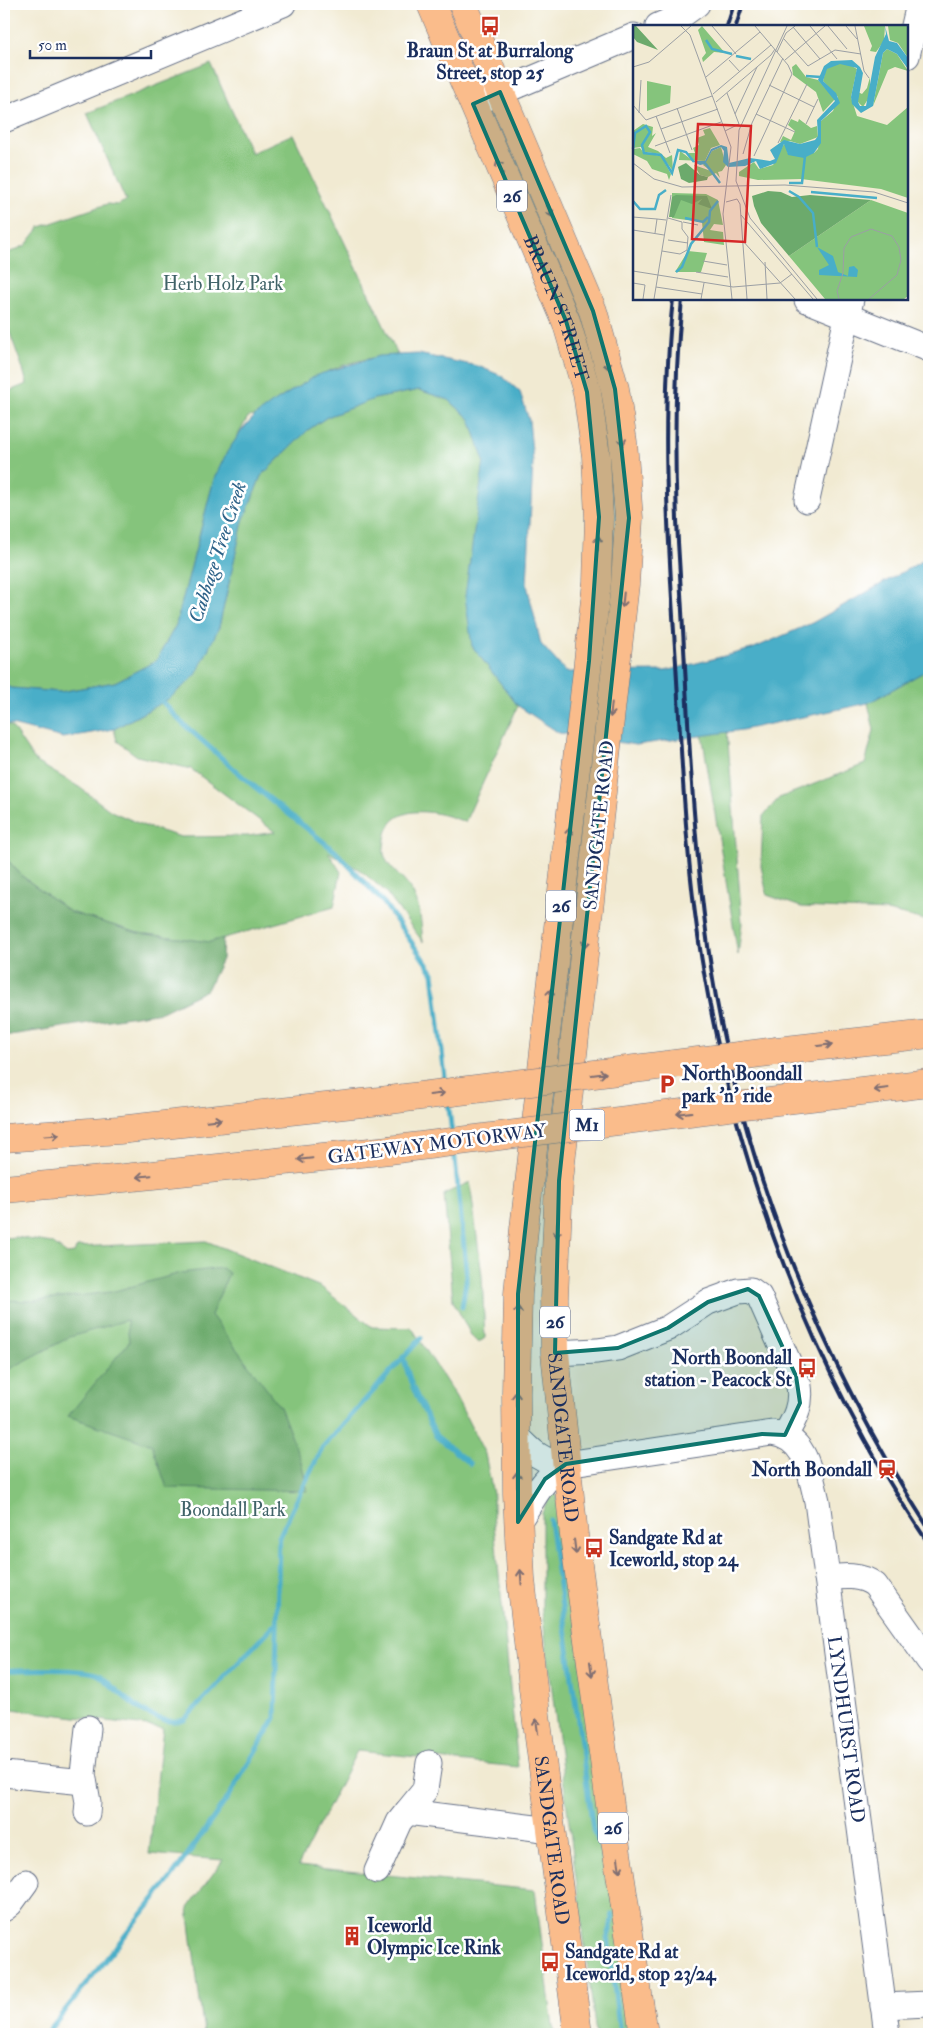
<svg xmlns="http://www.w3.org/2000/svg" width="933" height="2038" font-family="'IM FELL Double Pica',serif">
<style>
.green{fill:#85c47c;stroke:#507a6d}
.forest{fill:#6caa6c;stroke:#446c65}
.water{fill:#48aec8;stroke:#326e93}
.lines{fill:none;stroke-linecap:round;stroke-linejoin:round}
.stream{stroke:#48aec8;stroke-width:5}
.minor-casing{stroke:#667087;stroke-width:27}
.highway-casing{stroke:#667087;stroke-width:29}
.minor{stroke:#fff;stroke-width:25}
.highway{stroke:#fabc8b;stroke-width:28}
.rail{stroke:#1b2f5e;stroke-width:4}
.highway-bridge-casing{stroke:#667087;stroke-width:29;stroke-linecap:butt}
.highway-bridge{stroke:#fabc8b;stroke-width:28}
.oneway{stroke:#7f6e72}
.marked{fill:#0f766e;fill-opacity:0.2;stroke:#0f766e;stroke-width:4;stroke-linejoin:round}
.labels{text-anchor:middle;stroke-width:5;stroke-linejoin:round;paint-order:stroke}
.shield{fill:#fff;stroke:#5f6d8e;stroke-width:1}
.shield-label{font-size:18px;font-weight:bold;fill:#1b2f5e}
.poi-label{font-size:19px;font-weight:bold;fill:#1b2f5e;stroke:#fff;text-anchor:start}
.park-label{font-size:19px;fill:#406368;stroke:#fff}
.street-label{font-size:19px;fill:#1b2f5e;stroke:#fff}
.water-label{font-size:20px;font-style:italic;fill:#2d6288;stroke:#fff}
.inset-river{fill:none;stroke:#48aec8;stroke-width:2.5}
.inset-road{fill:none;stroke:#9b9fa4;stroke-width:1}
.view{fill:#d62828;fill-opacity:0.15;stroke:#d62828;stroke-width:2.5}
.inset-edge{fill:none;stroke:#1b2f5e;stroke-width:2.5}
</style>
<rect width="100%" height="100%" fill="#fff"/>
<filter id="ink" filterUnits="userSpaceOnUse"><feTurbulence type="fractalNoise" baseFrequency=".02" numOctaves="2"/><feDisplacementMap in="SourceGraphic" scale="10" xChannelSelector="R" yChannelSelector="G"/><feConvolveMatrix kernelMatrix="1 2 1 2 8 2 1 2 1" color-interpolation-filters="sRGB"/></filter>
<filter id="wash" filterUnits="userSpaceOnUse"><feTurbulence type="fractalNoise" baseFrequency=".0096" numOctaves="4" result="noise"/><feDisplacementMap in="SourceGraphic" scale="20" xChannelSelector="R" yChannelSelector="G"/><feGaussianBlur stdDeviation="1.12" result="paint"/><feColorMatrix in="noise" values="0 0 0 0 0 0 0 0 0 0 0 0 0 0 0 0 0 1.4 0 .05"/><feComposite in="paint" operator="in"/></filter>
<g filter="url(#wash)">
<rect width="100%" height="100%" fill="#f1ead2"/>
<g class="green">
<path d="M211 64 251 153 293 134 398 355C340 358 300 383 255 416L248 417 214 479 176 625 156 661 115 682 60 692 11 688 4 685V393L27 384 23 369 4 317V255L26 245 40 227 107 204 117 205 126 201 87 113Z"/>
<path d="M419 390 449 400 470 419 484 461 477 517 472 646 518 706 465 822C440 812 391 799 385 839 385 843 383 849 384 854 388 869 401 875 409 887 421 902 421 924 423 942L385 891 360 870 328 852 341 872 334 907 210 942 138 933 70 912 22 876 4 856V723L12 727 35 761 79 787 111 811 147 827 181 837 248 836 275 832 191 769 137 756 117 741 114 729 149 710 219 627 243 521 261 476 308 430 327 417 374 399Z"/>
<path d="M929 669V921L887 911 801 907 767 895 761 866 763 816 779 798 865 764 874 730 868 703Z"/>
<path d="M727 729 742 923 738 955 702 734Z"/>
<path d="M470 1182 482 1276 485 1338 478 1343 472 1337 453 1301 444 1194Z"/>
<path d="M16 1237 52 1243 67 1254 74 1253 77 1247 206 1241 321 1287 372 1327 412 1328 456 1397 485 1454 493 1494V1514L518 1767 357 1751 298 1866 535 1890 554 2034H204L188 1908 223 1860 149 1854 163 1728 4 1708V1238Z"/>
<path d="M551 1490 557 1495 636 2034H596L542 1612V1513Z"/>
</g>
<g class="forest">
<path d="M4 856 22 876 70 912 138 933 210 942 223 938 222 959 207 990 162 1012 4 1036Z"/>
<path d="M222 1268 229 1273 211 1315 280 1407 301 1461 308 1491 167 1488 152 1445 68 1416 129 1342 127 1320 70 1337 4 1372V1300L34 1301 111 1292 181 1273Z"/>
</g>
<path class="water" d="M418 354 478 366 502 376 520 392 529 420 533 462 527 585 541 644 566 672 665 671 752 649 812 623 929 557V669L868 703 742 730 636 745 559 733 518 706 472 646 465 596 484 461 470 419 449 400 419 390 374 399 327 417 308 430 261 476 243 521 219 627 196 675 170 698 114 729 63 738 4 723V685L11 688 60 692 115 682 156 661 176 625 214 479 227 452 243 429 255 416 271 404 317 375 379 356Z"/>
<g class="lines">
<g class="stream">
<path d="M159 698 181 722 250 783 335 851 384 903 433 973 446 1086"/>
<path d="M448 1101 452 1133"/>
<path d="M454 1149 467 1276 462 1307"/>
<path d="M403 1357 412 1386 436 1436 470 1464"/>
<path d="M550 1520 593 1829 605 1856"/>
<path d="M4 1671C21 1669 86 1668 99 1675 104 1678 109 1684 114 1688 133 1704 157 1727 184 1720L276 1623"/>
<path d="M612 1914 613 1919 608 1937 620 2034"/>
<path d="M46 2034 171 1878 231 1793 275 1718 279 1537 322 1448 421 1338"/>
</g>
</g>
</g>
<g filter="url(#ink)">
<g class="lines">
<defs>
<g id="minor">
<path d="M658 26 679 17 697 4"/>
<path d="M907 56 919 4"/>
<path d="M473 104 634 36"/>
<path d="M4 120 283 4"/>
<path d="M807 300 929 349"/>
<path d="M807 500 851 299"/>
<path d="M555 1353 597 1351 618 1348 668 1328 708 1302 738 1291 751 1290 759 1296 799 1386C802 1405 795 1419 785 1435"/>
<path id="s1" d="M516 1435C532 1452 543 1463 566 1464L772 1433C806 1437 810 1473 817 1501L887 2034"/>
<path d="M518 1522C533 1501 542 1477 566 1464"/>
<path d="M827 1578C843 1576 861 1574 875 1585L929 1661"/>
<path d="M4 1774 84 1782"/>
<path d="M407 1812 425 1790 429 1763"/>
<path d="M87 1813 88 1802 83 1774 88 1728"/>
<path d="M377 1871 399 1822 407 1812 551 1830"/>
<path d="M4 1909 10 1904 26 1882"/>
<path d="M883 2006 929 2004"/>
</g>
<g id="highway">
<path id="s2" d="M431 4 566 321 587 392 596 456 599 517 597 582 524 1229 518 1294 516 1393 517 1493 521 1579 536 1715 578 2034"/>
<path id="s3" d="M463 4 593 311 615 389 623 442 629 518 625 584 559 1181 554 1298 555 1353 574 1535 612 1820 644 2034"/>
<path d="M777 1051 929 1034"/>
<path d="M785 1100 929 1083"/>
<path d="M4 1138 119 1130 389 1100"/>
<path d="M4 1189 114 1179 389 1150"/>
</g>
</defs>
<use href="#minor" class="minor-casing"/>
<use href="#highway" class="highway-casing"/>
<use href="#minor" class="minor"/>
<use href="#highway" class="highway"/>
<g class="rail">
<path d="M727 26 734 4"/>
<path d="M736 26 743 4"/>
<path d="M673 299C660 420 668 541 676 663 682 766 686 871 704 973 739 1176 813 1374 929 1544"/>
<path d="M682 299C674 380 674 461 678 542 687 683 690 827 711 967 742 1167 820 1359 929 1529"/>
</g>
<defs>
<g id="highway-bridge">
<path d="M389 1100 777 1051"/>
<path d="M389 1150 785 1100"/>
</g>
</defs>
<use href="#highway-bridge" class="highway-bridge-casing"/>
<use href="#highway-bridge" class="highway-bridge"/>
</g>
<defs><path id="oneway-shaft" d="M-6 0H5M1.5-3L5.5 0L1.5 3" fill="none" stroke-width="1.6" stroke-linecap="round" stroke-linejoin="round" transform="scale(1.25)"/></defs>
<g class="oneway">
<use href="#oneway-shaft" transform="translate(500 167) rotate(-113)"/>
<use href="#oneway-shaft" transform="translate(549 210) rotate(67)"/>
<use href="#oneway-shaft" transform="translate(607 362) rotate(75)"/>
<use href="#oneway-shaft" transform="translate(622 438) rotate(82)"/>
<use href="#oneway-shaft" transform="translate(598 543) rotate(-87)"/>
<use href="#oneway-shaft" transform="translate(623 600) rotate(96)"/>
<use href="#oneway-shaft" transform="translate(611 710) rotate(96)"/>
<use href="#oneway-shaft" transform="translate(569 835) rotate(-84)"/>
<use href="#oneway-shaft" transform="translate(586 940) rotate(96)"/>
<use href="#oneway-shaft" transform="translate(550 996) rotate(-83)"/>
<use href="#oneway-shaft" transform="translate(825 1045) rotate(-7)"/>
<use href="#oneway-shaft" transform="translate(599 1074) rotate(-7)"/>
<use href="#oneway-shaft" transform="translate(881 1089) rotate(173)"/>
<use href="#oneway-shaft" transform="translate(437 1094) rotate(-7)"/>
<use href="#oneway-shaft" transform="translate(684 1113) rotate(173)"/>
<use href="#oneway-shaft" transform="translate(214 1120) rotate(-6)"/>
<use href="#oneway-shaft" transform="translate(52 1135) rotate(-4)"/>
<use href="#oneway-shaft" transform="translate(305 1159) rotate(174)"/>
<use href="#oneway-shaft" transform="translate(144 1176) rotate(174)"/>
<use href="#oneway-shaft" transform="translate(557 1230) rotate(93)"/>
<use href="#oneway-shaft" transform="translate(518 1314) rotate(-88)"/>
<use href="#oneway-shaft" transform="translate(516 1399) rotate(-90)"/>
<use href="#oneway-shaft" transform="translate(517 1479) rotate(-91)"/>
<use href="#oneway-shaft" transform="translate(575 1547) rotate(83)"/>
<use href="#oneway-shaft" transform="translate(521 1577) rotate(-94)"/>
<use href="#oneway-shaft" transform="translate(591 1669) rotate(82)"/>
<use href="#oneway-shaft" transform="translate(537 1726) rotate(-98)"/>
<use href="#oneway-shaft" transform="translate(619 1865) rotate(81)"/>
</g>
</g>
<path class="marked" d="M500 92 593 311 615 389 629 518 559 1181 555 1353 618 1348 668 1328 708 1302 748 1289 759 1296 796 1376 800 1403 785 1435 762 1434 566 1464 545 1479 518 1522V1294L589 661 599 517 587 392 566 321 473 104Z"/>
<defs>
<symbol id="bus-bare" viewBox="-9 -9 18 18"><path d="M-5-6H5V4H4V6H2V4H-2V6H-4V4H-5ZM-3.5-4V0h7V-4ZM-3.5 1.2v1.5H-2V1.2ZM2 1.2v1.5H3.5V1.2Z" fill="#c8321e" stroke="#fff" stroke-width="2.5" paint-order="stroke"/></symbol>
<symbol id="parking-bare" viewBox="-9 -9 18 18"><path d="M-3.5-5.5H1a3.5 3.5 0 0 1 0 7H-1V5.5H-3.5ZM-1-3.4V-.6H.8a1.4 1.4 0 0 0 0-2.8Z" fill="#c8321e" stroke="#fff" stroke-width="2.5" paint-order="stroke"/></symbol>
<symbol id="station-bare" viewBox="-9 -9 18 18"><path d="M-3-6H3Q5-6 5-4V2Q5 4 3 4L4.5 6H3L1.5 4h-3L-3 6H-4.5L-3 4Q-5 4-5 2V-4Q-5-6-3-6ZM-3.5-4v3h7v-3ZM-3.5 1v1.5H-2V1ZM2 1v1.5H3.5V1Z" fill="#c8321e" stroke="#fff" stroke-width="2.5" paint-order="stroke"/></symbol>
<symbol id="building-bare" viewBox="-9 -9 18 18"><path d="M-4-6H4V6H1V3H-1V6H-4ZM-2.5-4.3h1.7v1.8h-1.7ZM.8-4.3h1.7v1.8H.8ZM-2.5-1h1.7V.8h-1.7ZM.8-1h1.7V.8H.8Z" fill="#c8321e" stroke="#fff" stroke-width="2.5" paint-order="stroke"/></symbol>
</defs>
<g fill-rule="evenodd">
<use href="#bus-bare" x="476" y="12" width="28" height="28"/>
<use href="#parking-bare" x="653" y="1070" width="28" height="28"/>
<use href="#bus-bare" x="793" y="1354" width="28" height="28"/>
<use href="#station-bare" x="873" y="1455" width="28" height="28"/>
<use href="#bus-bare" x="580" y="1534" width="28" height="28"/>
<use href="#building-bare" x="338" y="1922" width="28" height="28"/>
<use href="#bus-bare" x="536" y="1948" width="28" height="28"/>
</g>
<g class="labels">
<g class="shield">
<rect x="497" y="180.5" width="30" height="31" rx="4"/>
<rect x="546" y="890.5" width="30" height="31" rx="4"/>
<rect x="569.5" y="1109.5" width="35" height="31" rx="4"/>
<rect x="540" y="1306.5" width="30" height="31" rx="4"/>
<rect x="598" y="1812.5" width="30" height="31" rx="4"/>
</g>
<g class="shield-label">
<text x="512" y="202">26</text>
<text x="561" y="912">26</text>
<text x="587" y="1131">M1</text>
<text x="555" y="1328">26</text>
<text x="613" y="1834">26</text>
</g>
<g class="poi-label">
<text x="490" y="57" text-anchor="middle">Braun St at Burralong<tspan x="490" dy="22">Street, stop 25</tspan></text>
<text x="682" y="1080">North Boondall<tspan x="682" dy="22">park 'n' ride</tspan></text>
<text x="792" y="1364" text-anchor="end">North Boondall<tspan x="792" dy="22">station - Peacock St</tspan></text>
<text x="872" y="1476" text-anchor="end">North Boondall</text>
<text x="609" y="1544">Sandgate Rd at<tspan x="609" dy="22">Iceworld, stop 24</tspan></text>
<text x="367" y="1932">Iceworld<tspan x="367" dy="22">Olympic Ice Rink</tspan></text>
<text x="565" y="1958">Sandgate Rd at<tspan x="565" dy="22">Iceworld, stop 23/24</tspan></text>
</g>
<g class="park-label">
<text x="223" y="290">Herb Holz Park</text>
<text x="233" y="1516">Boondall Park</text>
</g>
<g class="street-label">
<text dy="7" stroke="none"><textPath href="#s2" startOffset="329">BRAUN STREET</textPath></text>
<text transform="translate(598 825) rotate(-84)" y="7">SANDGATE ROAD</text>
<text transform="translate(437 1143) rotate(-7)" y="7">GATEWAY MOTORWAY</text>
<text dy="7" stroke="none"><textPath href="#s3" startOffset="1468">SANDGATE ROAD</textPath></text>
<text dy="7" stroke="none"><textPath href="#s1" startOffset="586">LYNDHURST ROAD</textPath></text>
<text dy="7" stroke="none"><textPath href="#s2" startOffset="1874">SANDGATE ROAD</textPath></text>
</g>
<g class="water-label">
<text transform="translate(217 552) rotate(-72)" y="7">Cabbage Tree Creek</text>
</g>
</g>
<g transform="translate(633 25)">
<rect width="275" height="275" fill="#f1ead2"/>
<path d="M69 1 92 28 81 27 70 37 69 33 73 28 65 5ZM231 1H252L251 16 243 27 237 26 239 21ZM255 1H275V33L265 18 257 15ZM254 24 264 29 275 46 262 42 255 45 240 81 250 28ZM163 39 173 52 185 55 202 74 190 87 183 67 160 50 159 42ZM201 39H215L224 44 218 72 224 91 254 100 275 82V173L248 164 168 154 125 155 106 151V147L121 137 126 144 140 140 151 119 155 123 154 128H181L185 124 188 96 200 86 205 72 190 56 193 44ZM237 52V71L230 82 225 77V67L229 69 234 63ZM14 56 38 61 37 78 14 86ZM158 94 165 97 166 94 178 103 184 101 185 112 167 119 157 116 147 117 150 111 158 115 162 106 155 100ZM10 99 20 102 19 111 23 108 15 122 25 126 33 133 39 130 40 146 27 129 12 127 8 122 0 123V106ZM77 103 87 120 78 123 72 136 46 135 47 126 59 135 55 128H62L60 123 66 120 64 113 72 110 70 105ZM88 122 93 140 89 146 85 147 87 153 83 148 75 152 67 150 61 140 78 146 70 140 79 126ZM7 123 11 128 28 131 38 149 36 155 34 149 19 144 14 136 0 129V124ZM39 168 73 169 85 175 90 200 81 199 77 205 90 207 91 220 71 217 69 197 39 193ZM238 175 275 188V271L271 274H192L156 231ZM55 226 74 228 68 247H42Z" fill="#85c47c"/>
<path d="M0 1H3L25 25 4 17 0 12ZM53 138 67 150 75 152 74 155 56 158 48 154 45 142ZM135 166 148 167 159 172 177 170 238 175 156 231 128 198 121 181 119 171ZM43 170 74 171 79 184 65 179 69 174 59 179 48 175 41 192H36L39 172Z" fill="#6caa6c"/>
<path d="M252 1 256 16 264 18 275 33V44L264 29 254 24 250 28 240 81 228 88 219 79 218 72 224 43 207 39 194 44 190 56 203 68 207 78 188 96V118L181 128 171 133 155 130 151 119 143 138 127 144 123 136 112 141 95 142 90 137 91 126 88 122 79 126 72 139 67 140 59 136H72L78 124 88 120 94 122 96 138 117 133 137 136 142 134 137 125 151 115 167 119 182 115 185 111 184 95 202 76 185 55 191 41 198 36 219 35 227 42 230 48 225 77 227 81H233L242 32 253 9ZM184 222 200 231 205 247 215 251 216 242 221 241 225 245 224 252 186 250V245L196 240Z" fill="#48aec8"/>
<path class="inset-river" d="M73 15 79 24 99 29M103 31 118 34M173 51 188 52M0 124 2 108 13 101 17 107 9 120 11 128 28 130 39 148 45 125 53 127 61 137M72 138 87 158M156 158H169L172 131M156 166 166 172 180 188 184 222M178 167 244 173M0 176 7 184H22L26 170 33 165M52 193 70 197 75 192M43 247 49 242 58 219 76 197 77 186 85 176"/>
<path class="inset-road" d="M48 1 57 10 98 122 90 189 99 274M79 1 103 29M154 1 106 105 103 156 117 193 184 274M177 1 204 34M195 1 214 24M213 1 224 14M222 1 231 46 236 53M160 2 187 34M151 14 175 41 202 25 228 29M144 27 153 8 162 1M96 35 107 47M152 35 192 1M0 42 16 37 58 1M73 52 127 7M136 60 181 82M80 69 138 20M83 77 138 30 142 24M0 80 13 95 79 71M44 83 59 125M6 88 8 55M102 89 124 42M123 89 162 107M23 91 37 128M173 99 185 74M28 104 85 84M92 106 106 99 94 68M145 118 174 59M22 121 88 97M110 129 119 98 150 33M121 131 159 49 155 40 122 1M0 138 21 154 49 162 152 160 241 167 275 178M93 177 104 174 107 179 114 274M108 190 180 274M0 192 24 194M50 197 65 200M0 205 31 210M22 208 24 194 33 195M35 215 55 218M109 215 162 274M29 226 47 229 54 225 55 212 49 204V197L35 193M70 236 94 240M132 237 134 274M0 246 100 262M63 247 95 252M0 258 12 260 10 274M23 262 69 269M100 262 147 258 159 249M21 274 38 170M68 274 71 258M206 274 204 266 210 248 211 223 218 212 238 204 259 211 266 222 268 235 264 250 236 274"/>
<path class="view" d="M65 99 118 101 112 217 59 214Z"/>
<rect width="275" height="275" class="inset-edge"/>
</g>
<rect width="933" height="2038" fill="none" stroke="#fff" stroke-width="20"/>
<path d="M30 50v8h121v-8" fill="none" stroke="#1b2f5e" stroke-width="2.5"/>
<text x="38" y="50" font-size="15" fill="#1b2f5e" stroke="#ffffff" stroke-width="4" paint-order="stroke">50 m</text>
</svg>
